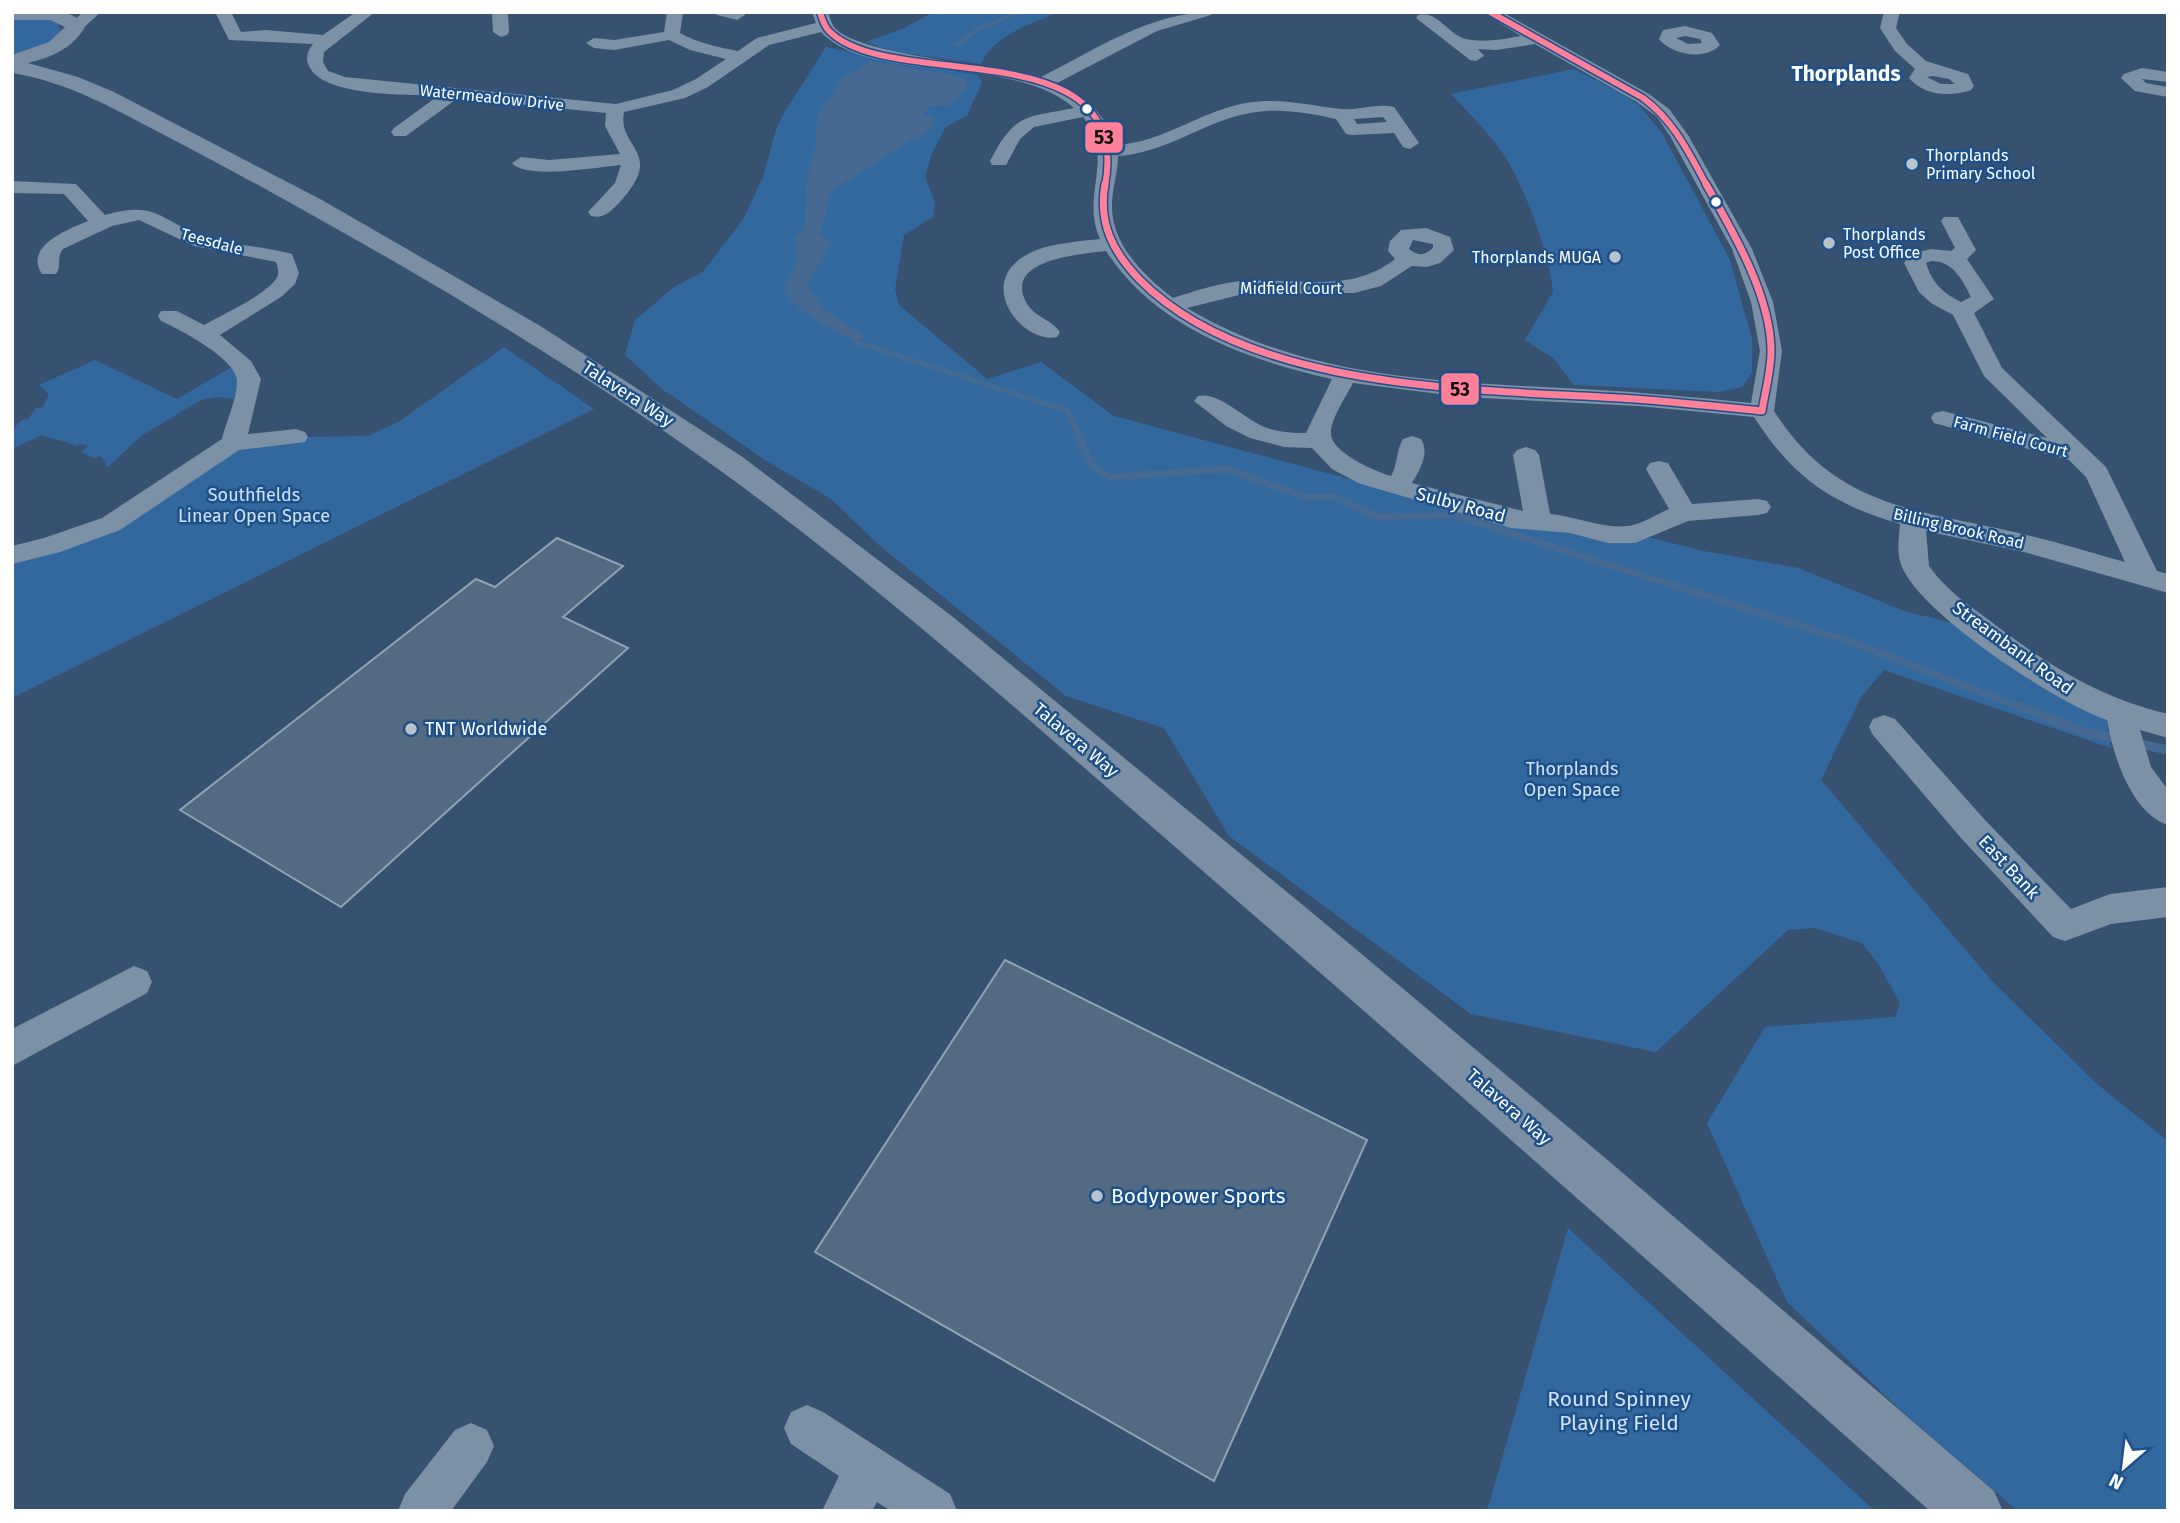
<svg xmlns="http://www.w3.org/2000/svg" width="2180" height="1523" font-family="'Fira Sans',sans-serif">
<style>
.green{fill:#33689f}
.water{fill:#456990}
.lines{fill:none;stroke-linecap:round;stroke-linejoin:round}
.stream-far3{stroke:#456990;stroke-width:4.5}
.stream-far2{stroke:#456990;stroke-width:5}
.stream-far1{stroke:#456990;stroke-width:7}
.stream{stroke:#456990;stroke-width:9}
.building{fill:#546a82;stroke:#91a2b3;stroke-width:2}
.minor{fill:#7d91a6;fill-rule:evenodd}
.major{fill:#7c8ea3;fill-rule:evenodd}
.bus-1-far1-casing{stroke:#1e5189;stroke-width:9}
.bus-1-casing{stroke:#1e5189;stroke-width:10}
.bus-1-far1{stroke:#ff8098;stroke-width:6}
.bus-1{stroke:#ff8098;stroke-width:7}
.bus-dot{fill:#fff;stroke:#1e5189;stroke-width:2.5}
.poi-dot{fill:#b9c2cd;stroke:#1e5189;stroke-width:2.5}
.labels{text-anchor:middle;stroke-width:5;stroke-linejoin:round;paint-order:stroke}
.far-street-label{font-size:16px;fill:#fff;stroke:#1e5189}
.far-poi-label{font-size:16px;fill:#fff;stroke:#1e5189;text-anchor:start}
.street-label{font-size:18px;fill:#fff;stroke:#1e5189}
.park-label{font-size:18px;fill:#cee3f8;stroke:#1e5189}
.poi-label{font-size:18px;fill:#fff;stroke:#1e5189;text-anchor:start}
.far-district-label{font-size:21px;font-weight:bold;fill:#fff;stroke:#1e5189}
.near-poi-label{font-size:21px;fill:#fff;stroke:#1e5189;text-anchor:start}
.near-park-label{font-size:21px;fill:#cee3f8;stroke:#1e5189}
.line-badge{stroke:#1e5189;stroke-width:2.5}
.pale-badge-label{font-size:19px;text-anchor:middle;font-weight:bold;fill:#111}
</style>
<rect width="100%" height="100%" fill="#365270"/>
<g class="green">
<path d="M934 12H1058C1029 25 995 34 981 64L891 51 866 42 902 29Z"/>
<path d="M12 18 48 19 58 24 61 31C49 47 30 51 12 58Z"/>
<path d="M826 47 977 75 982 81C979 94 971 102 968 115L946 127 932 153 925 177 935 202 933 217 904 235 895 289 899 305 987 379 1041 362 1114 416 1342 477 1489 522 1538 521 1635 534 1704 551 1798 568 1904 611 1960 625 2106 717 2111 748 1884 670 1861 697 1821 780 1991 980 2098 1085 2168 1141V1511H2018L1906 1415 1787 1302 1707 1123 1765 1027 1895 1017 1900 1003 1879 965 1862 943 1815 928 1788 930 1656 1052 1471 1014 1229 836 1164 728 1066 696 880 546 831 499 765 460 662 389 625 355 635 320 674 287 703 272 744 218 763 177 776 130 784 113Z"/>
<path d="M1574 69 1623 94 1639 105 1662 133 1730 260 1752 339V373L1742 387 1718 392 1574 385 1553 358 1525 340 1553 292C1551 258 1523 183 1504 155 1489 133 1469 113 1451 94Z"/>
<path d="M504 347 594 409 12 698V555L111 524 233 443 296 437 368 436 400 421Z"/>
<path d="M95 360 177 399 232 367C239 378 238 387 233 399L217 397 201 400 141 436 108 467 101 456 94 458 81 452 88 446 81 444 76 446C65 440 54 440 42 435L12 449V430L22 420 28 419 36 408 43 407 49 394 39 385Z"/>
<path d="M1568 1228 1875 1511H1487Z"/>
</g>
<path class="water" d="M871 61 964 77 968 86 949 106H930L923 115 934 117C932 131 922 138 910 141L830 192 820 235 831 242 807 286 824 309 865 336 856 342C831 328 798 314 783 289L797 264 795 238 805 227 807 180 816 144 817 116 842 79Z"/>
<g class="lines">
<path class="stream-far3" d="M956 45 977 30 1017 12"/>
<path class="stream-far2" d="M856 342 1068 411 1071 418"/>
<path class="stream-far1" d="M1070 416 1092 465 1111 477 1228 469 1305 497H1336L1377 517 1453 515 1854 643 2022 708"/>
<g class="stream">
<path d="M2018 706 2085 732 2118 739"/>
<path d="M2135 743 2168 750"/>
</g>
</g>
<g class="building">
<path d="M557 538 623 566 563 617 628 648 341 907 180 810 476 579 495 587Z"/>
<path d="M1005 960 1367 1140 1214 1481 815 1252Z"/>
</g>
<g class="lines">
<g class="minor">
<path d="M83 12H101L81 30H69L67 27Z"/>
<path d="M215 12H231L241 32 266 30 323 35 356 12H375L324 52 323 62 328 71 345 77 616 104 673 90 696 79 726 59 690 50 669 40 614 50 594 48 586 43 594 38 614 40 664 32 667 12H683L680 33C698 43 717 47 738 51L757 38 816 23 812 12H828C830 17 831 23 834 27 858 56 997 64 1041 77 1095 50 1150 12 1213 12L1211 15 1157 31 1057 83C1084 96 1107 115 1116 145 1155 143 1187 121 1223 109 1267 94 1297 104 1341 109 1358 111 1377 103 1394 107L1419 143 1410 149 1403 147 1394 133 1352 135 1346 134 1336 119C1306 112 1275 107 1245 114 1200 124 1165 153 1118 156 1118 173 1112 189 1112 205 1111 244 1144 276 1173 298 1195 291 1218 283 1242 281 1295 277 1350 295 1395 259L1388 251 1390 241 1401 230 1426 228 1450 237 1454 250 1440 263 1427 267 1412 266 1381 286 1354 293 1243 294 1187 308C1307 380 1446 382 1582 389 1639 392 1695 397 1751 403L1760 351 1751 302 1732 249 1670 136 1657 117 1637 102 1535 44 1496 50 1478 49 1484 56 1476 61 1470 60 1416 18 1418 15C1438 10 1449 36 1466 39 1484 43 1504 39 1521 36L1482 12H1502L1649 94 1669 109 1688 135 1752 249 1773 302 1782 351 1774 411C1831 500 1901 508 1996 528 2040 537 2082 550 2125 562L2086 477 2069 460 1934 423 1931 418 1934 413 1943 411 2047 438 1984 376 1953 315 1931 303 1919 292 1904 263 1911 254 1931 249 1951 251 1955 248 1941 221 1944 217H1958L1976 250 1967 259 1994 299 1974 313 2002 368 2106 467 2157 571 2168 574V593L2024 552 1926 531 1929 566C1944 588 1968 605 1989 620 2046 664 2098 697 2168 714V738L2140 730 2151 767 2168 790V825C2131 813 2113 755 2107 720 2057 703 1922 615 1902 567 1896 554 1899 538 1900 524 1832 504 1793 478 1754 417L1638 406 1463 397 1353 383C1346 397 1331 418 1331 433 1330 452 1375 471 1391 476 1398 464 1396 450 1403 439L1412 436 1421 439C1430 453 1420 470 1412 483L1523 511 1513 455 1517 450 1526 447 1535 450 1539 455 1550 514C1576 516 1607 531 1633 525 1645 522 1657 514 1669 509L1646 469 1650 463 1659 461 1668 463 1692 504 1758 499 1767 501 1771 507 1767 513 1758 515 1688 521 1635 543H1608L1570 533 1511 528 1358 483 1332 469 1312 448 1284 447 1250 438 1226 426 1194 401 1198 396C1219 391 1245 420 1267 428 1279 432 1293 433 1306 433L1332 379C1247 360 1155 327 1106 251 1082 254 1001 259 1027 304 1035 317 1052 320 1060 332L1057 337C1024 345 974 285 1026 255 1047 243 1076 242 1100 239 1080 195 1116 158 1083 117L1034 127 1020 139 1006 165H992L990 161C1015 113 1024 118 1074 108 1012 53 871 85 821 32L769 45 708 87 685 98 624 112C617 150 667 151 619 203 610 212 604 219 591 216L588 212 615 183 621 165C599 167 525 180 512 163L521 157 549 160 620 154 605 126 606 113 458 98 406 136H394L391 132 394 128 438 96C407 94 327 97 310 68 305 59 307 51 313 44L229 40ZM1383 117 1387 122 1357 124 1354 119ZM1413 240 1433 244V248C1424 256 1418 256 1409 249ZM1931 261C1953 261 1962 279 1971 297L1961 302C1943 293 1932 283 1926 263Z"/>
<path d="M492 12H508L509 32 507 35 501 37 493 32Z"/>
<path d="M715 12H743L745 15 737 20 717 15Z"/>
<path d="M1884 12H1900L1896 28 1907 44 1926 61 1968 74 1974 86 1971 90C1950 97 1924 96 1909 78L1915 69 1895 51 1880 28ZM1933 76 1949 79 1955 84H1941L1927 77Z"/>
<path d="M1685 26 1712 33 1720 45C1705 61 1672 55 1659 39L1663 30ZM1685 36 1700 39 1702 43 1688 44 1676 38Z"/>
<path d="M2142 68 2168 72V82L2142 79 2146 83 2168 87V97L2135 91 2121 78 2124 74Z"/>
<path d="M12 181 76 184 105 215C159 199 161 223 207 237 235 245 264 247 292 254L299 273 295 284 281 297 220 335 251 361 261 379 248 434 296 429 305 432 308 437 305 442 239 450 120 530 60 552 12 564V546L44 538 102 518 222 439C226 422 237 399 237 381 237 359 179 329 161 321L158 316 161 311H177L204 325C223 314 264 296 276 279 280 273 278 268 276 262L194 246 139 220 112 226 63 249C56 257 62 267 56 274H42C23 246 69 229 88 221L64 194 12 193Z"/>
<path d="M1884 715 1895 719 1985 820 2071 909 2110 894 2168 887V917L2111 924 2065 941 2053 937 1961 838 1873 735 1869 727 1873 719Z"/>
<path d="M134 966 147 971 152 982 147 993 12 1066V1029Z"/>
<path d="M807 1405 823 1412 950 1494 957 1511H891L877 1502 872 1511H822L839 1476 791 1444 784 1428 791 1412Z"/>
<path d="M471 1423 487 1430 494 1446 487 1462 451 1511H398L405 1494 455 1430Z"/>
</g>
<path class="major" d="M12 12C35 12 73 4 85 27 72 49 52 57 28 63L78 77 114 92 322 200 542 327 744 458 953 617 1321 920 1610 1162 1994 1491 2003 1511H1930C1691 1299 1453 1087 1212 879 1050 739 891 594 718 469 593 379 462 299 328 224 275 194 222 165 168 137 118 111 69 82 12 73V55L49 42 65 27 50 20H12Z"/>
<defs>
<g id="bus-1-far1">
<path d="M820 12C822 19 824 26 829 31 891 94 1135 27 1105 186"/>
<path d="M1490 12 1643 98C1674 121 1689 153 1707 186"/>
</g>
<path id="bus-1" d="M1105 184C1098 223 1113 252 1139 279 1249 391 1473 389 1619 398 1667 401 1714 406 1762 411 1765 392 1771 371 1771 351 1771 296 1733 232 1706 184"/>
</defs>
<use href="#bus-1-far1" class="bus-1-far1-casing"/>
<use href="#bus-1" class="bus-1-casing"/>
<use href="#bus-1-far1" class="bus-1-far1"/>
<use href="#bus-1" class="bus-1"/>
</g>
<g class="bus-dot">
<circle cx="1087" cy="109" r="6"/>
<circle cx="1716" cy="202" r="6"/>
</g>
<g class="poi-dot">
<circle cx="1912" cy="164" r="7"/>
<circle cx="1829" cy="243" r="7"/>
<circle cx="1615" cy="257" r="7"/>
<circle cx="411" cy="729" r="7"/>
<circle cx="1097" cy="1196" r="7"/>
</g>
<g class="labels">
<g class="far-street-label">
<text transform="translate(492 97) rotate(6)" y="6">Watermeadow Drive</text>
<text transform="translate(212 241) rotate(15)" y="6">Teesdale</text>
<text x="1291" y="294">Midfield Court</text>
<text transform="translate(2011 436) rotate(15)" y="6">Farm Field Court</text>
<text transform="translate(1959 528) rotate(13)" y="6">Billing Brook Road</text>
</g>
<g class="far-poi-label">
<text x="1926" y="161">Thorplands<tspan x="1926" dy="18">Primary School</tspan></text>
<text x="1843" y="240">Thorplands<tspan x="1843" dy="18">Post Office</tspan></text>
<text x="1601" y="263" text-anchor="end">Thorplands MUGA</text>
</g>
<g class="street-label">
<text transform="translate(628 394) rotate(33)" y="6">Talavera Way</text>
<text transform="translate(1461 505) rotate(15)" y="6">Sulby Road</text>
<text transform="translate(2013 648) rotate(36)" y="6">Streambank Road</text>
<text transform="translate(1076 740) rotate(40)" y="6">Talavera Way</text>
<text transform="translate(2009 867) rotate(47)" y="6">East Bank</text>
<text transform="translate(1509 1107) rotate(41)" y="6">Talavera Way</text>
</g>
<g class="park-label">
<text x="254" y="501">Southfields<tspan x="254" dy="21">Linear Open Space</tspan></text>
<text x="1572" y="775">Thorplands<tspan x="1572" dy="21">Open Space</tspan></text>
</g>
<g class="poi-label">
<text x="425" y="735">TNT Worldwide</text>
</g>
<g class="far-district-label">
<text x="1846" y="81">Thorplands</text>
</g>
<g class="near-poi-label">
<text x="1111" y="1203">Bodypower Sports</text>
</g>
<g class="near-park-label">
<text x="1619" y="1406">Round Spinney<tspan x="1619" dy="24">Playing Field</tspan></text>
</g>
</g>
<g class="line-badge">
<rect x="1084" y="121" width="40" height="33" rx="7" fill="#ff8098"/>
<rect x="1440" y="372" width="40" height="34" rx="7" fill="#ff8098"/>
</g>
<g class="pale-badge-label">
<text x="1104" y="144">53</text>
<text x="1460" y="396">53</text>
</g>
<rect width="2180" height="1523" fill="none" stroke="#ffffff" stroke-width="28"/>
<g transform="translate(2124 1467) rotate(208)" stroke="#1e5189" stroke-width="5" paint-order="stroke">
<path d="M0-5L12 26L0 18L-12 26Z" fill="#ffffff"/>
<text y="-10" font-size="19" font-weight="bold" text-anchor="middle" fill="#ffffff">N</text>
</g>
</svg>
